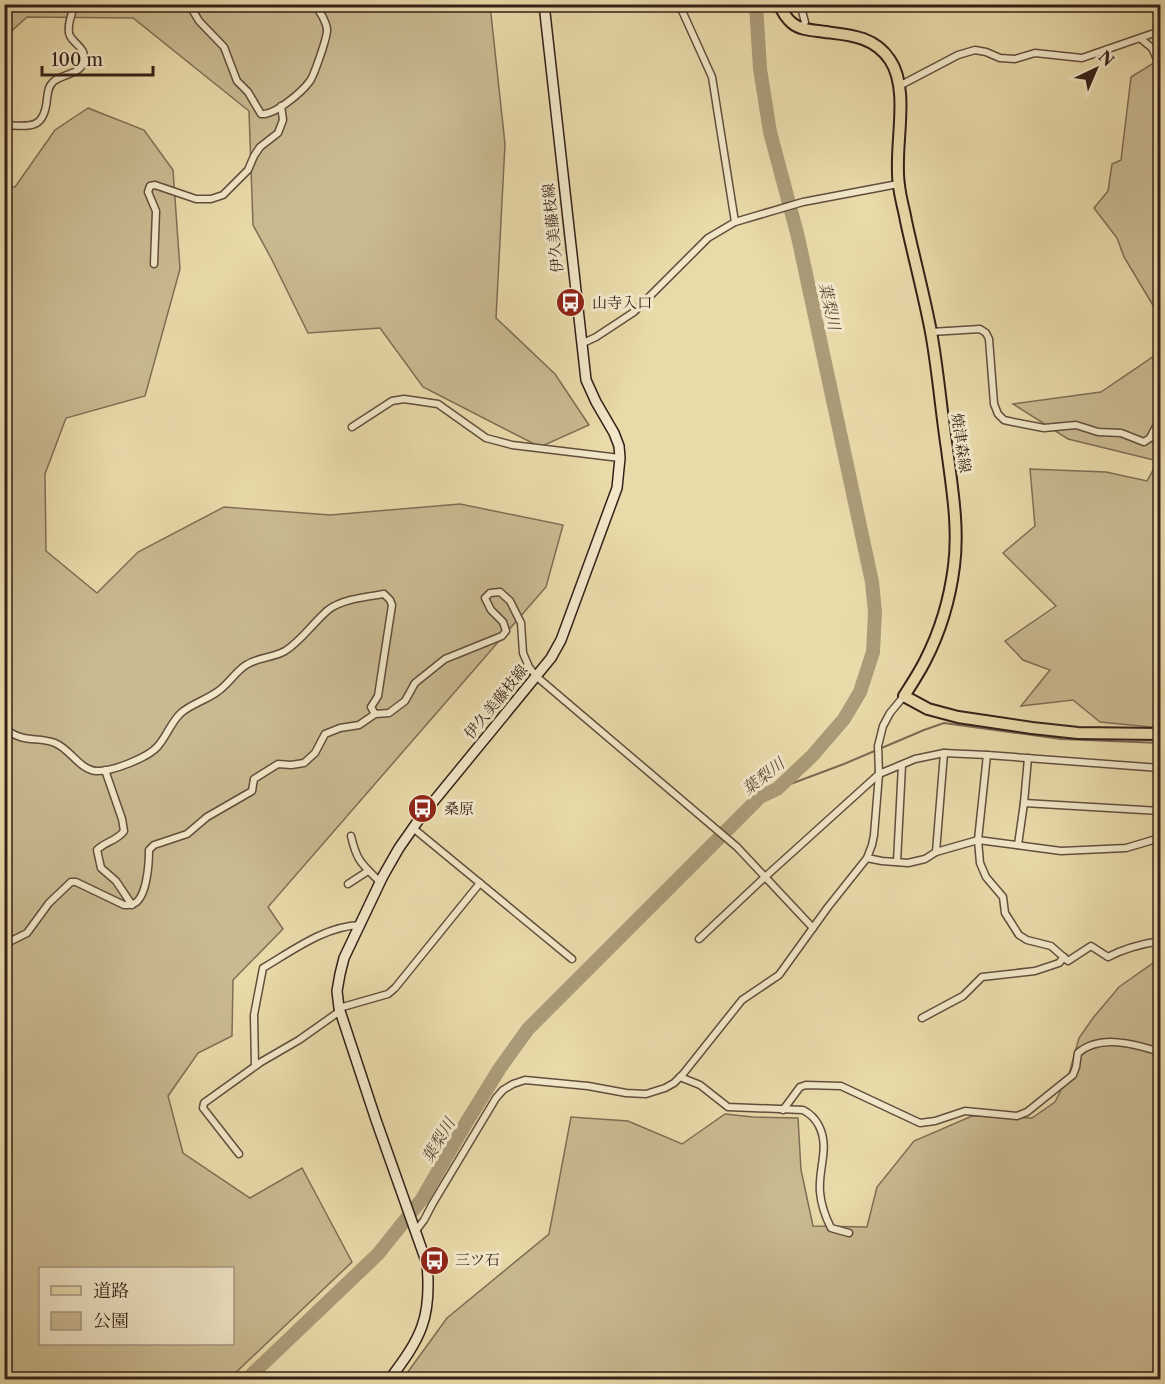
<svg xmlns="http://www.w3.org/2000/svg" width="1165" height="1384" font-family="'Libre Caslon Text','Noto Serif JP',serif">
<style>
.green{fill:#caba91;stroke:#7f6d54;stroke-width:1.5;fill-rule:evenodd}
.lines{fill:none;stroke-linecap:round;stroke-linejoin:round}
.stream{stroke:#7b6a52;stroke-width:2}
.river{stroke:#ab9b78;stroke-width:14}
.minor-casing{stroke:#614e3c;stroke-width:9}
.secondary-casing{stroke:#342018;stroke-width:12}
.primary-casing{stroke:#342018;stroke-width:14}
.minor{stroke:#f1e7c8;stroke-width:6}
.secondary{stroke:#f1e7c8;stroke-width:9}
.primary{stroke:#e9daaa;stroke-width:10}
.labels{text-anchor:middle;stroke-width:6;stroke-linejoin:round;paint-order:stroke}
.street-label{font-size:15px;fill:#342018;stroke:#f1e7c8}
.poi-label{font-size:15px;fill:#342018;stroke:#f1e7c8;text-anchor:start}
.water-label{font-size:16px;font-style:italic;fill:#5e4b3a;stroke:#f1e7c8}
</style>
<rect width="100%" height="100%" fill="#e9daaa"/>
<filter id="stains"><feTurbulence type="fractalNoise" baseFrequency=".00333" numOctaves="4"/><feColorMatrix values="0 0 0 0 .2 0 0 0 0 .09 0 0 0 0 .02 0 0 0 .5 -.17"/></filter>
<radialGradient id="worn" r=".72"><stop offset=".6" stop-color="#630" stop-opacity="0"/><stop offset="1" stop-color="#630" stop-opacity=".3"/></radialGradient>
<g class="green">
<path d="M5 5H490L505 144 496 318 555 374 589 425 540 447 423 387 380 328 308 333 271 258 253 225 249 111 133 18 27 17 5 37Z"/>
<path d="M1160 59V317L1124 257 1117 238 1094 208 1108 191 1112 164 1121 160 1131 77Z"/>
<path d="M88 108 144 130 173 170 180 269 145 396 66 418 45 474 46 551 97 593 138 552 224 507 330 515 460 504 563 525 546 587 268 907 283 929 233 980 232 1036 198 1053 168 1096 183 1153 250 1198 302 1168 352 1262 229 1379H5L4 187H15L55 130ZM40 1268H232V1344H40Z"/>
<path d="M1160 352V728L1100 722 1073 700 1021 706 1050 670 1023 660 1005 641 1056 606 1003 553 1035 526 1030 469 1106 472 1147 481 1158 461 1068 439 1013 404 1101 392Z"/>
<path d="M1160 960V1379L402 1380 447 1318 549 1234 571 1117 628 1121 682 1144 725 1114 753 1117 798 1118 801 1170 813 1226 867 1227 877 1187 914 1141 972 1116 1032 1118 1055 1102 1069 1074 1079 1038 1093 1018 1119 987 1156 961Z"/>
</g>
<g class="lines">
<path class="stream" d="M777 789 844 764 924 730 944 723 1061 739 1160 743"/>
<path class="river" d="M246 1380 378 1254 422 1199 466 1123 500 1068 528 1029 760 797 777 789 812 756 844 719 860 692 873 652 875 612 872 582 798 237 770 132 760 69 756 4"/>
<defs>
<g id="minor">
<path d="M189 4 199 21 224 47 237 81 248 92 261 114C274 116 302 92 310 81 314 75 328 36 327 29 326 21 319 10 314 4"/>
<path d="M679 4 712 77 735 222"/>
<path d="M800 4 805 22 802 28"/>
<path d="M1141 39 1152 48 1160 66"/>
<path d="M899 86 958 55 975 50 986 52 1000 58 1015 59 1035 53 1082 58 1160 31"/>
<path d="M4 125C29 126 44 131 47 99 48 92 48 87 53 82 61 74 79 75 83 63 88 49 75 45 70 36 66 28 72 12 75 4"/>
<path d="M154 264 156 211 148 192 150 186 155 185 196 199H211L223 195 248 170 254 156 260 147 278 133 283 120 281 106"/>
<path d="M931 332 980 329 986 333 989 339 994 404 998 414 1004 420 1013 422 1044 428 1076 425 1098 432 1121 433 1144 442 1150 438 1160 419"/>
<path d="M581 344 596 337 634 312 708 238 735 222 803 202 898 184"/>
<path d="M352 427 392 401 404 399 438 404 486 438 512 445 620 458"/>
<path d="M4 728C24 744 36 736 55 743 70 749 80 770 96 771 111 772 148 758 158 746 167 736 171 722 181 713 191 704 206 700 217 692 228 685 235 672 246 665 258 657 273 658 285 651 301 641 313 623 328 610 342 599 366 597 384 594L390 600 392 605 378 696 371 707 375 714"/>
<path d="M987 755 978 840 980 863 986 877 1003 897 1005 913 1019 935 1027 940 1051 946 1068 961 1091 946 1108 957C1125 948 1141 944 1160 941"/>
<path d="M105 770 122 819 124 831C117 841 104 842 97 850L101 868 116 881 132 905"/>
<path d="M1024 803 1160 811"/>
<path d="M413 828 572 959"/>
<path d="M351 836C357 862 362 864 380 882"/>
<path d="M1018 845 1024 803 1028 758"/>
<path d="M936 852 944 753"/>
<path d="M867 858 882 861 908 863 925 859 936 852 978 840 1061 851 1126 848 1153 840H1160"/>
<path d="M897 862 902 765"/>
<path d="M348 884 368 871"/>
<path d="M699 939 765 877 879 774 915 759 944 753 987 755 1160 768"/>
<path d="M4 948 9 942 27 933 49 903 71 882H76L124 905C126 905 131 905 133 904 147 899 149 863 149 850L154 845 187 834 207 817 252 791 254 779 278 764 291 765 304 763 315 753 325 734 340 728 359 725 375 714 389 713 405 701 415 683 445 659 502 636 506 631 503 622 491 610 485 598 490 593 500 592 510 601 521 623 523 653 529 667 537 677 737 847 813 928"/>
<path d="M339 1008 388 994 395 988 480 883"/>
<path d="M922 1018 963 996 982 977 1035 971 1059 963 1064 957"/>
<path d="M255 1066 254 1015 263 968C292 951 325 926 360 925"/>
<path d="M680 1077 700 1085 728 1107 803 1110C811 1114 815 1118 819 1126 830 1148 818 1168 820 1192 821 1205 825 1216 831 1228L849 1233"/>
<path d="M783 1110 800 1087 806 1085 841 1086 920 1123 935 1121 965 1111 1017 1116 1027 1112 1073 1075 1076 1067 1078 1053C1100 1034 1135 1044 1160 1052"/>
<path d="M239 1154 203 1108 204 1103 261 1062 299 1040 340 1011"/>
<path d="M415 1232 424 1220 433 1203 496 1098 503 1090 513 1084 525 1080 588 1086 626 1093 646 1094 665 1088 674 1083 683 1074 742 1000 779 975 828 907 867 858 872 845 874 835 879 774 878 746 883 726 890 713 904 696"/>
</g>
<path id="secondary" d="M389 1380C421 1338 432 1318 427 1264L376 1120 339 1008 337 991 340 974 344 958 383 876 399 848 420 818 551 658 561 640 617 488 620 458 619 446 614 433 596 402 586 380 544 4"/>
<path id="primary" d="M779 4C782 11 786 18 792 23 799 29 809 30 818 31 845 35 873 34 890 60 911 91 893 149 899 185 900 197 904 209 906 221 914 258 924 295 931 332 938 370 941 410 947 449 952 488 959 527 954 566 950 598 940 632 925 661 919 673 911 685 904 696L928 709 958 717 1032 728 1078 733 1160 734"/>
</defs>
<use href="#minor" class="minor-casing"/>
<use href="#secondary" class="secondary-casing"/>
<use href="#primary" class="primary-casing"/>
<use href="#minor" class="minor"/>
<use href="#secondary" class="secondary"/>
<use href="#primary" class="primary"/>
</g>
<defs>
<symbol id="bus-disc" viewBox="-11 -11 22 22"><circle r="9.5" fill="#8f2418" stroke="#f1e7c8"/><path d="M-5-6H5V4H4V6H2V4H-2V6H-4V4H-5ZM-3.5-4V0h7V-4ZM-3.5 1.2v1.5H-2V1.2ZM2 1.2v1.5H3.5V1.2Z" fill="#fff"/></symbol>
</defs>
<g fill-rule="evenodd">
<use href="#bus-disc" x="554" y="286" width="33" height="33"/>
<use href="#bus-disc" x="406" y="792" width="33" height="33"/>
<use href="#bus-disc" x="418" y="1244" width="33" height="33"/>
</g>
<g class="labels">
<g class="street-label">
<text transform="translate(553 228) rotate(-96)" y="5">伊久美藤枝線</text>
<text transform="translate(961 443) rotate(82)" y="5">焼津森線</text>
<text transform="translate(496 702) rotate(-51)" y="5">伊久美藤枝線</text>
</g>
<g class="poi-label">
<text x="592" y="308">山寺入口</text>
<text x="444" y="814">桑原</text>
<text x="455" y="1265">三ツ石</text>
</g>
<g class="water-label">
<text transform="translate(830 306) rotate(78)" y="6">葉梨川</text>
<text transform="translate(763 776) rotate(-38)" y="6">葉梨川</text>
<text transform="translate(438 1140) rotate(-59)" y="6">葉梨川</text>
</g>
</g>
<rect width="1165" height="1384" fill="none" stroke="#e9daaa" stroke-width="24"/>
<rect x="6" y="6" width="1153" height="1372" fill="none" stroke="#342018" stroke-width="3"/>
<rect x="12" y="12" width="1141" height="1360" fill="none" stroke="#342018" stroke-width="1.5"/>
<rect x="39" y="1267" width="195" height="78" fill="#f1e7c8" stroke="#a59782" stroke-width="1.5"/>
<rect x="51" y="1286" width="30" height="9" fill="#e9daaa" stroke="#a59782" stroke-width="1.5"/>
<text x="93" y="1297" font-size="18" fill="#342018">道路</text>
<rect x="51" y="1312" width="30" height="18" fill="#caba91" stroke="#a59782" stroke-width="1.5"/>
<text x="93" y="1327" font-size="18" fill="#342018">公園</text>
<g transform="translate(1096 69) rotate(44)" stroke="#f1e7c8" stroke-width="4.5" paint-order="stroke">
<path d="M0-4.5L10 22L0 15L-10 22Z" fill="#342018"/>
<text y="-9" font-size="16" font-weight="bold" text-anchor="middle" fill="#342018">N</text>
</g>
<path d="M42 66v9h111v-9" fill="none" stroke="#342018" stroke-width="3"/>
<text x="51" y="66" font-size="18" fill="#342018" stroke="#f1e7c8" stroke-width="4.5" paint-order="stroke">100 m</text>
<rect width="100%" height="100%" filter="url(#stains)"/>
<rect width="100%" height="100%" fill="url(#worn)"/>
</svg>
